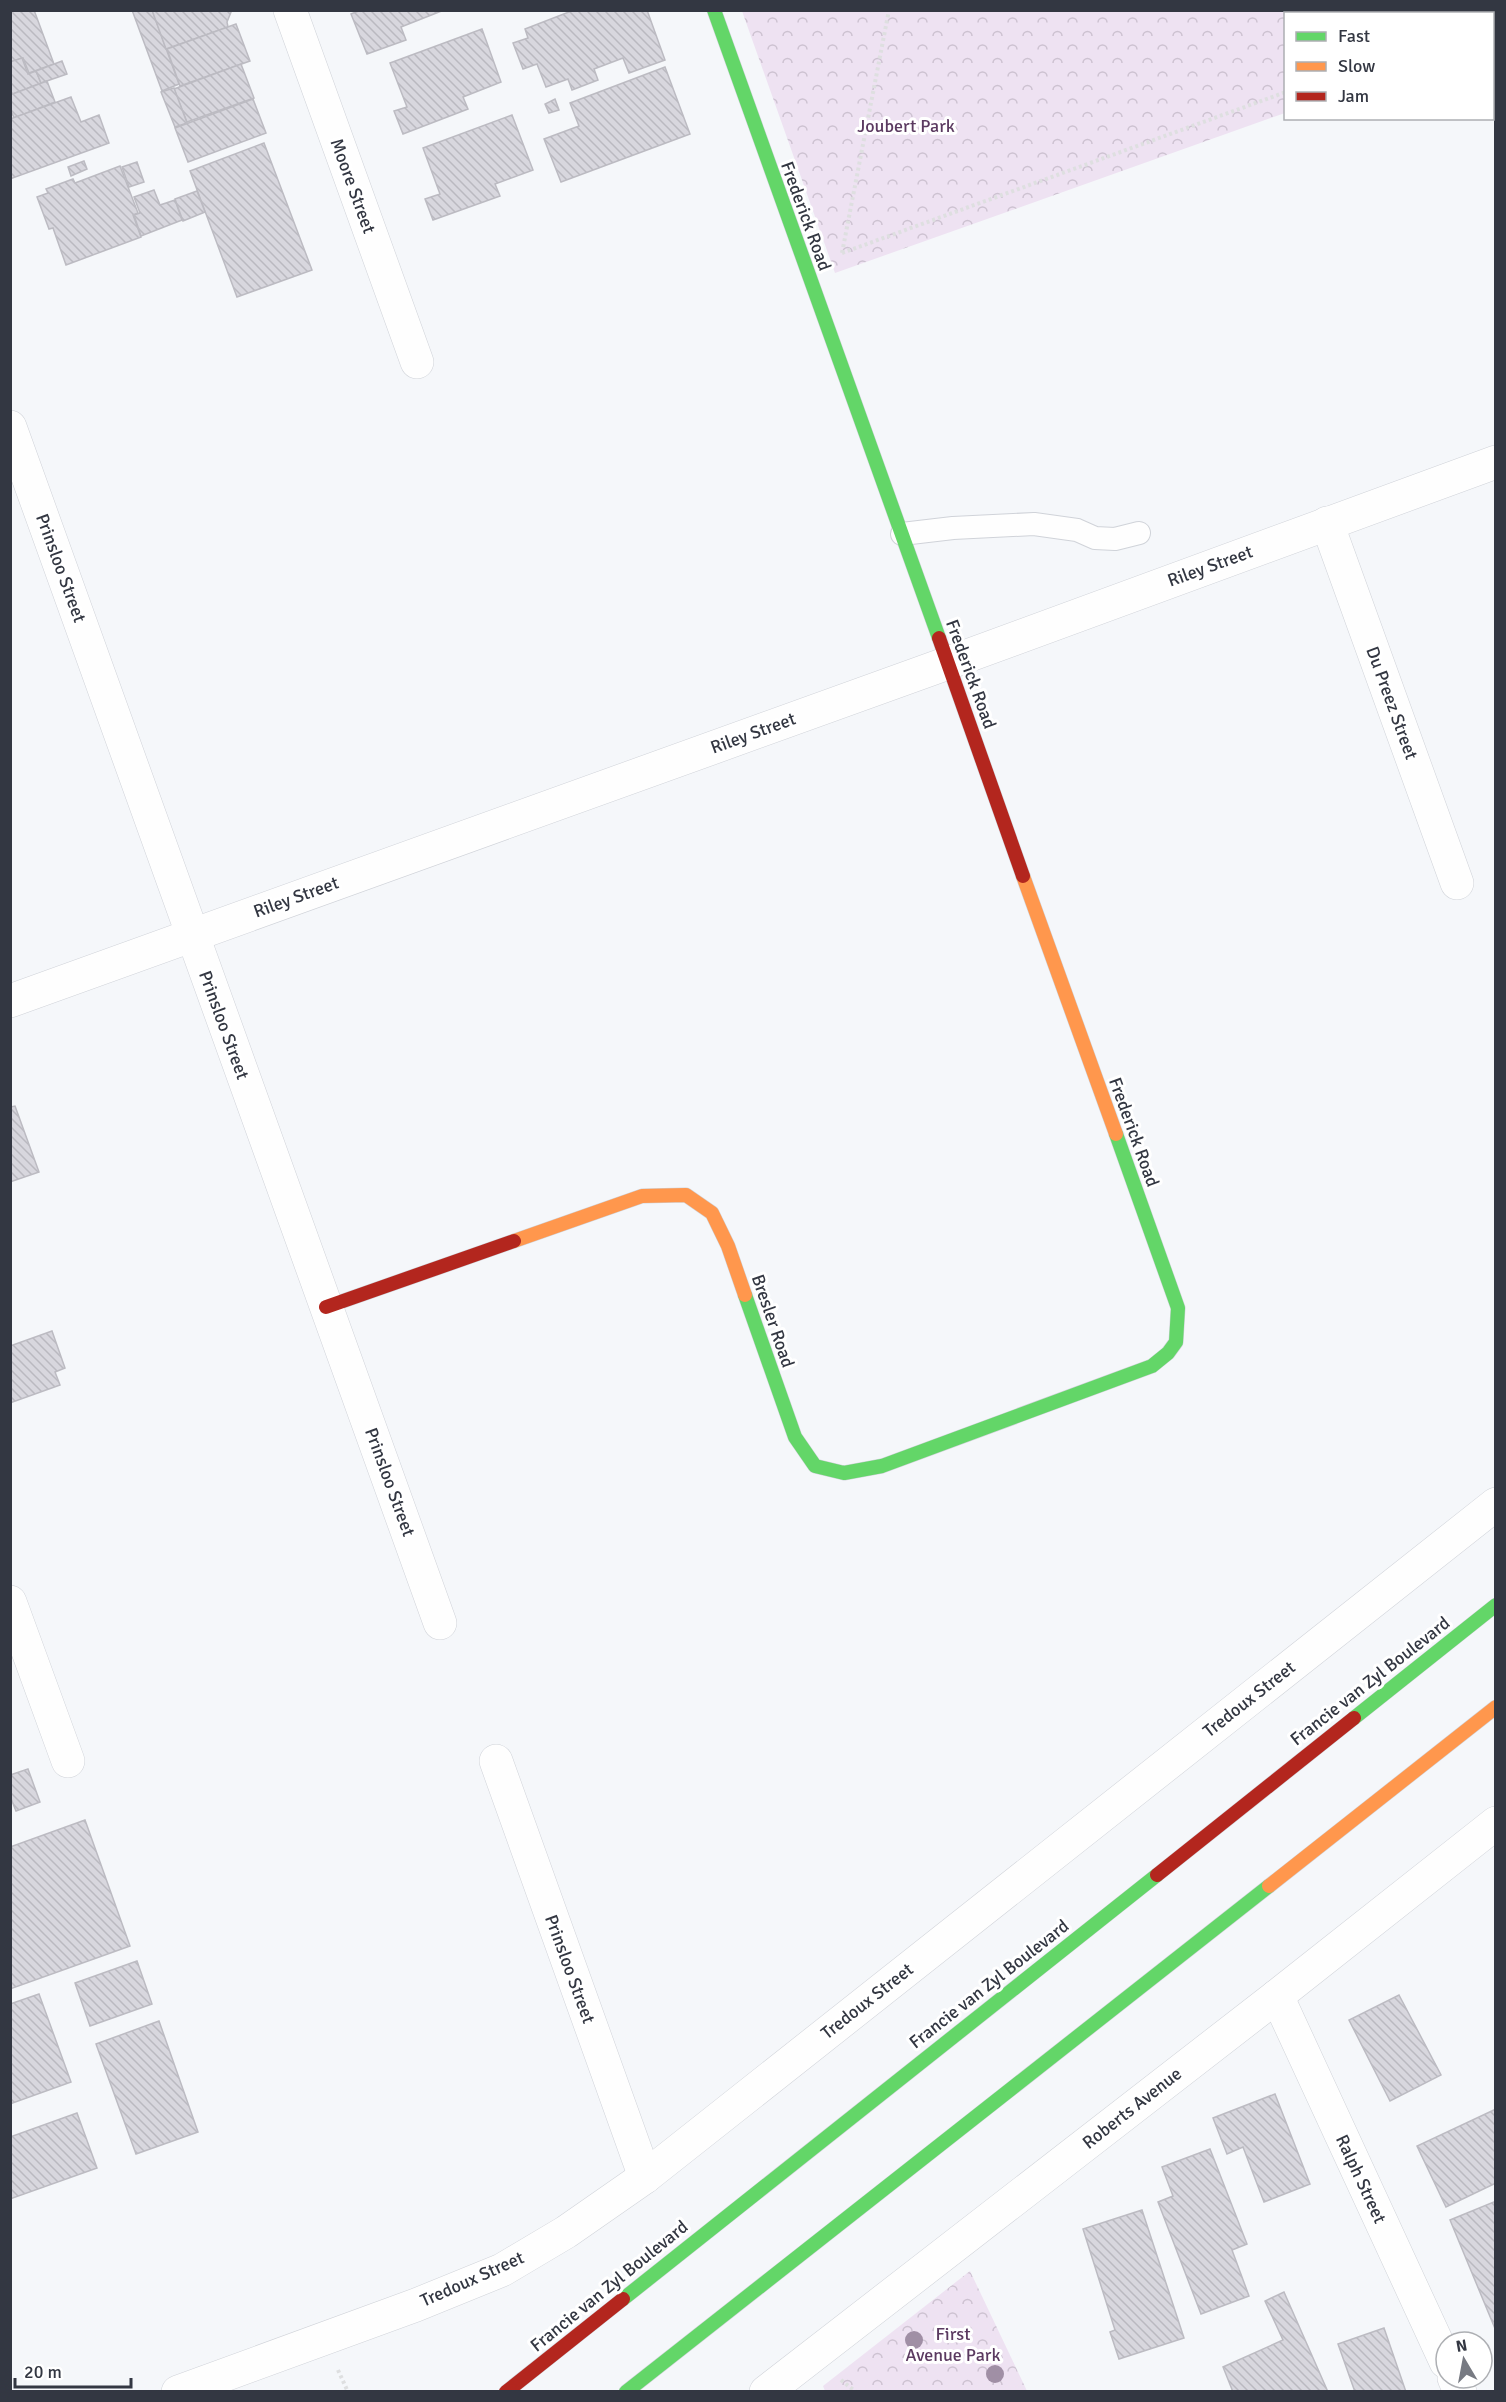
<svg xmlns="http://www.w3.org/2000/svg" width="1506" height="2402" font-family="Signika,sans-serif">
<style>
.park{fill:url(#park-crowns)}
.building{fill:url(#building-back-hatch);stroke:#bcbbc2;stroke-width:1.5}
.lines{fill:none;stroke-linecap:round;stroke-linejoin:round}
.lane-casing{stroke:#d0d3d9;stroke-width:24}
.street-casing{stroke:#d0d3d9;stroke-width:34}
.fast-casing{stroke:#d0d3d9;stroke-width:15}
.slow-casing{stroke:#d0d3d9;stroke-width:15}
.jam-casing{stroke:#d0d3d9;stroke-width:15}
.path{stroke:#dedfe0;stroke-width:4;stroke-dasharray:3 3;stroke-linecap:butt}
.lane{stroke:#fefefe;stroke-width:22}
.street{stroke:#fefefe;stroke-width:33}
.fast{stroke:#63d668;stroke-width:14}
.slow{stroke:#ff974d;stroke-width:14}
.jam{stroke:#b3261e;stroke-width:14}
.tree{fill:#a08fa5}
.labels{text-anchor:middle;stroke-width:6;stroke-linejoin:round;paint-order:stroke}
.park-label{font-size:18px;fill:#5b3a60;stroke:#fff}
.street-label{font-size:18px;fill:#333742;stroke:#fff}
</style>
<defs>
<pattern id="park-crowns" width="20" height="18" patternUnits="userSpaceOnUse" patternTransform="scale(1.5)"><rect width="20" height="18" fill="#eee2f2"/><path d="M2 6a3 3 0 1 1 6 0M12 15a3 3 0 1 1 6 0" fill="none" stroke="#cdc2d1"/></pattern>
<pattern id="building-back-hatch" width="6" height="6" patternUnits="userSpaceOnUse" patternTransform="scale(1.5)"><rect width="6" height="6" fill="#d8d7de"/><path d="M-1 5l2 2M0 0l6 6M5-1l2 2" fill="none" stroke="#bab9c0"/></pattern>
</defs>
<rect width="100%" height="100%" fill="#f5f7fa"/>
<g class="park">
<path d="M1495 10V38L1493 39 1492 14H1286L1285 113 835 273 742 11Z"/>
<path d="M970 2271 1027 2391H825L823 2386Z"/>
</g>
<g class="building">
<path d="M10 10H34L54 64 29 73 23 58 10 62Z"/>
<path d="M132 10H152L179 84 162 91Z"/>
<path d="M152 10H231V12L227 22 228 27 166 49Z"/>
<path d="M361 10H444L401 27 406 40 367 54 351 14Z"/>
<path d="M574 10H647L665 60 629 73 623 58 594 69 598 80 572 90 568 79 546 87 537 64 523 69 513 43 528 38 525 29Z"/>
<path d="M236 24 250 61 180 86 167 49Z"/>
<path d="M482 29 501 82 463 97 468 109 403 134 394 111 407 107 390 63Z"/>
<path d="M22 58 28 74 36 71 41 83 10 95V62Z"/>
<path d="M62 61 67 74 41 83 36 71Z"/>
<path d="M241 64 254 98 187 122 174 89Z"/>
<path d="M665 67 690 134 561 182 544 139 579 126 570 103Z"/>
<path d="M47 81 55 102 14 118 10 108V95Z"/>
<path d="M174 88 187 123 175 127 161 92Z"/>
<path d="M71 97 81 122 99 115 109 143 10 179V119Z"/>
<path d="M253 99 266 133 188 162 175 128Z"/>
<path d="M555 99 559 110 549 113 545 104Z"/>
<path d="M512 115 533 170 495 184 500 196 433 220 425 199 440 194 423 148Z"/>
<path d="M264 143 312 270 237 297 190 171Z"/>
<path d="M84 161 87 169 71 176 68 167Z"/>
<path d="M137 162 144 182 129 187 122 167Z"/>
<path d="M120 166 138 213 133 215 141 237 66 265 53 228 49 229 37 197 48 193 46 189 73 179 75 183Z"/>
<path d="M154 190 160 205 175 200 182 220 141 236 134 215 140 213 134 197Z"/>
<path d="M197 191 205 212 183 221 175 199Z"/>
<path d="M15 1106 39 1172 10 1182V1107Z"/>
<path d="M52 1331 65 1368 55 1372 60 1385 10 1403V1346Z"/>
<path d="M28 1769 40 1802 16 1811 10 1796V1775Z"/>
<path d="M85 1820 130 1946 10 1989V1847Z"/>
<path d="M137 1961 152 2004 90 2026 75 1983Z"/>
<path d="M39 1994 71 2082 10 2104V2004Z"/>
<path d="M1399 1995 1441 2075 1390 2101 1349 2020Z"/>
<path d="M159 2021 198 2132 136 2154 96 2044Z"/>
<path d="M1275 2094 1310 2184 1264 2202 1243 2147 1227 2154 1213 2118Z"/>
<path d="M1496 2109V2183L1446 2207 1417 2146Z"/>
<path d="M77 2113 97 2168 10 2199V2137Z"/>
<path d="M1210 2149 1247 2244 1232 2250 1249 2296 1201 2314 1158 2202 1173 2196 1162 2167Z"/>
<path d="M1496 2201V2331L1450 2220Z"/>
<path d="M1142 2210 1184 2338 1119 2359 1110 2332 1115 2330 1083 2229Z"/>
<path d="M1284 2292 1328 2392H1233L1223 2367 1283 2340 1265 2301Z"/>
<path d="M1384 2328 1406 2392H1355L1338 2344Z"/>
</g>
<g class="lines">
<defs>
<path id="lane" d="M902 534 953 528 1034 524 1077 530 1095 538 1115 539 1139 533"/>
<g id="street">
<path d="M290 10 417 362"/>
<path d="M10 427 440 1623"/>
<path d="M1327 523 1457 883"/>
<path d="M10 1001 948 663 1496 462"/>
<path d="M10 1602 68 1761"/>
<path d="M496 1761 645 2177"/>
<path d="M1277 1996 1446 2362"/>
<path d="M1454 2378 1460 2392"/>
<path d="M178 2392 416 2305 502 2270 566 2232 645 2177 1496 1504"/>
<path d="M766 2392 1277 1996 1496 1823"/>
</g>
<g id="fast">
<path d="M714 10 939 638"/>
<path d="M745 1295 795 1437 815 1466 844 1473 882 1466 1152 1366 1168 1353 1176 1342 1178 1308 1116 1134"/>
<path d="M1354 1718 1496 1605"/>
<path d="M623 2299 1157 1875"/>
<path d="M626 2392 1269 1886"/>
</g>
<g id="slow">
<path d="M1023 876 1116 1134"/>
<path d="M514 1241 642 1196 686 1195 712 1213 728 1246 745 1295"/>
<path d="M1269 1886 1496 1707"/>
</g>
<g id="jam">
<path d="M939 638 1023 876"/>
<path d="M326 1307 514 1241"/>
<path d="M1157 1875 1354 1718"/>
<path d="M506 2392 623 2299"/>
</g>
</defs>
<use href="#lane" class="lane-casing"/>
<use href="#street" class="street-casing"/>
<use href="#fast" class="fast-casing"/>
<use href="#slow" class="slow-casing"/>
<use href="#jam" class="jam-casing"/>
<g class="path">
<path d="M1492 16 1496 15"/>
<path d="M842 253 1286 92"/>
<path d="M842 253 889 10"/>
<path d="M338 2370 348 2392"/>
<path d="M841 2380 856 2392"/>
</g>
<use href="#lane" class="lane"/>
<use href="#street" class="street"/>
<use href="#fast" class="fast"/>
<use href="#slow" class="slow"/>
<use href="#jam" class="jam"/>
</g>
<g class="tree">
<circle cx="914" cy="2340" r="9"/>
<circle cx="995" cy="2374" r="9"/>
</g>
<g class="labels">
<g class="park-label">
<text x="906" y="132">Joubert Park</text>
<text x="953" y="2340">First<tspan x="953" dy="21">Avenue Park</tspan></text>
</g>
<g class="street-label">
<text transform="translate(353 186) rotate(70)" y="6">Moore Street</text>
<text transform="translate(806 216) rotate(70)" y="6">Frederick Road</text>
<text transform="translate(1210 566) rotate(-20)" y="6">Riley Street</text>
<text transform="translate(61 568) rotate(70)" y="6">Prinsloo Street</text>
<text transform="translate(971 674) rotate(70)" y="6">Frederick Road</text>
<text transform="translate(1392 703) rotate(70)" y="6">Du Preez Street</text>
<text transform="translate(753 733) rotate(-20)" y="6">Riley Street</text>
<text transform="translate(296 897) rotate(-20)" y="6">Riley Street</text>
<text transform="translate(224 1025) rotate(70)" y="6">Prinsloo Street</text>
<text transform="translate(1134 1132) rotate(70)" y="6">Frederick Road</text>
<text transform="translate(773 1321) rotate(71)" y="6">Bresler Road</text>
<text transform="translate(390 1482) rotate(70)" y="6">Prinsloo Street</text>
<text transform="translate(1370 1681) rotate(-38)" y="6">Francie van Zyl Boulevard</text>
<text transform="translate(1249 1699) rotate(-38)" y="6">Tredoux Street</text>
<text transform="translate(570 1969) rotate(70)" y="6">Prinsloo Street</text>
<text transform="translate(989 1984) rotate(-38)" y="6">Francie van Zyl Boulevard</text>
<text transform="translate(867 2001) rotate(-38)" y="6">Tredoux Street</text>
<text transform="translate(1132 2108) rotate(-38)" y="6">Roberts Avenue</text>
<text transform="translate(1361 2179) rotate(65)" y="6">Ralph Street</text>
<text transform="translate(472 2279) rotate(-24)" y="6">Tredoux Street</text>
<text transform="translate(609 2286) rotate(-39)" y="6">Francie van Zyl Boulevard</text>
</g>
</g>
<rect width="1506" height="2402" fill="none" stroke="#333742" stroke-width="24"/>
<rect x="1284" y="12" width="210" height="108" fill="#ffffff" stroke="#adafb3" stroke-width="1.5"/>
<rect x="1296" y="32" width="30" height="9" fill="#63d668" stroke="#adafb3" stroke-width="1.5"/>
<text x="1338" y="42" font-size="18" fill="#333742">Fast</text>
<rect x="1296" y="62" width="30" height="9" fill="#ff974d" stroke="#adafb3" stroke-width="1.5"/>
<text x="1338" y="72" font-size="18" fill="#333742">Slow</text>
<rect x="1296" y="92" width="30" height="9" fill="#b3261e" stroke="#adafb3" stroke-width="1.5"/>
<text x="1338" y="102" font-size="18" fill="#333742">Jam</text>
<g transform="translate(1464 2360) rotate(350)"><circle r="28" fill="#ffffff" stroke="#adafb3" stroke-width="1.5"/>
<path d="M0-4.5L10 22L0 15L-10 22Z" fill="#777a82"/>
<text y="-9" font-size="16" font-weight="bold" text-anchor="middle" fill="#333742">N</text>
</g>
<path d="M15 2378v9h116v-9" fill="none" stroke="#333742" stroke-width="3"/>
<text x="24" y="2378" font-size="18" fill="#333742" stroke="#ffffff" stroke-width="4.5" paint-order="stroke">20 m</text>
</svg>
